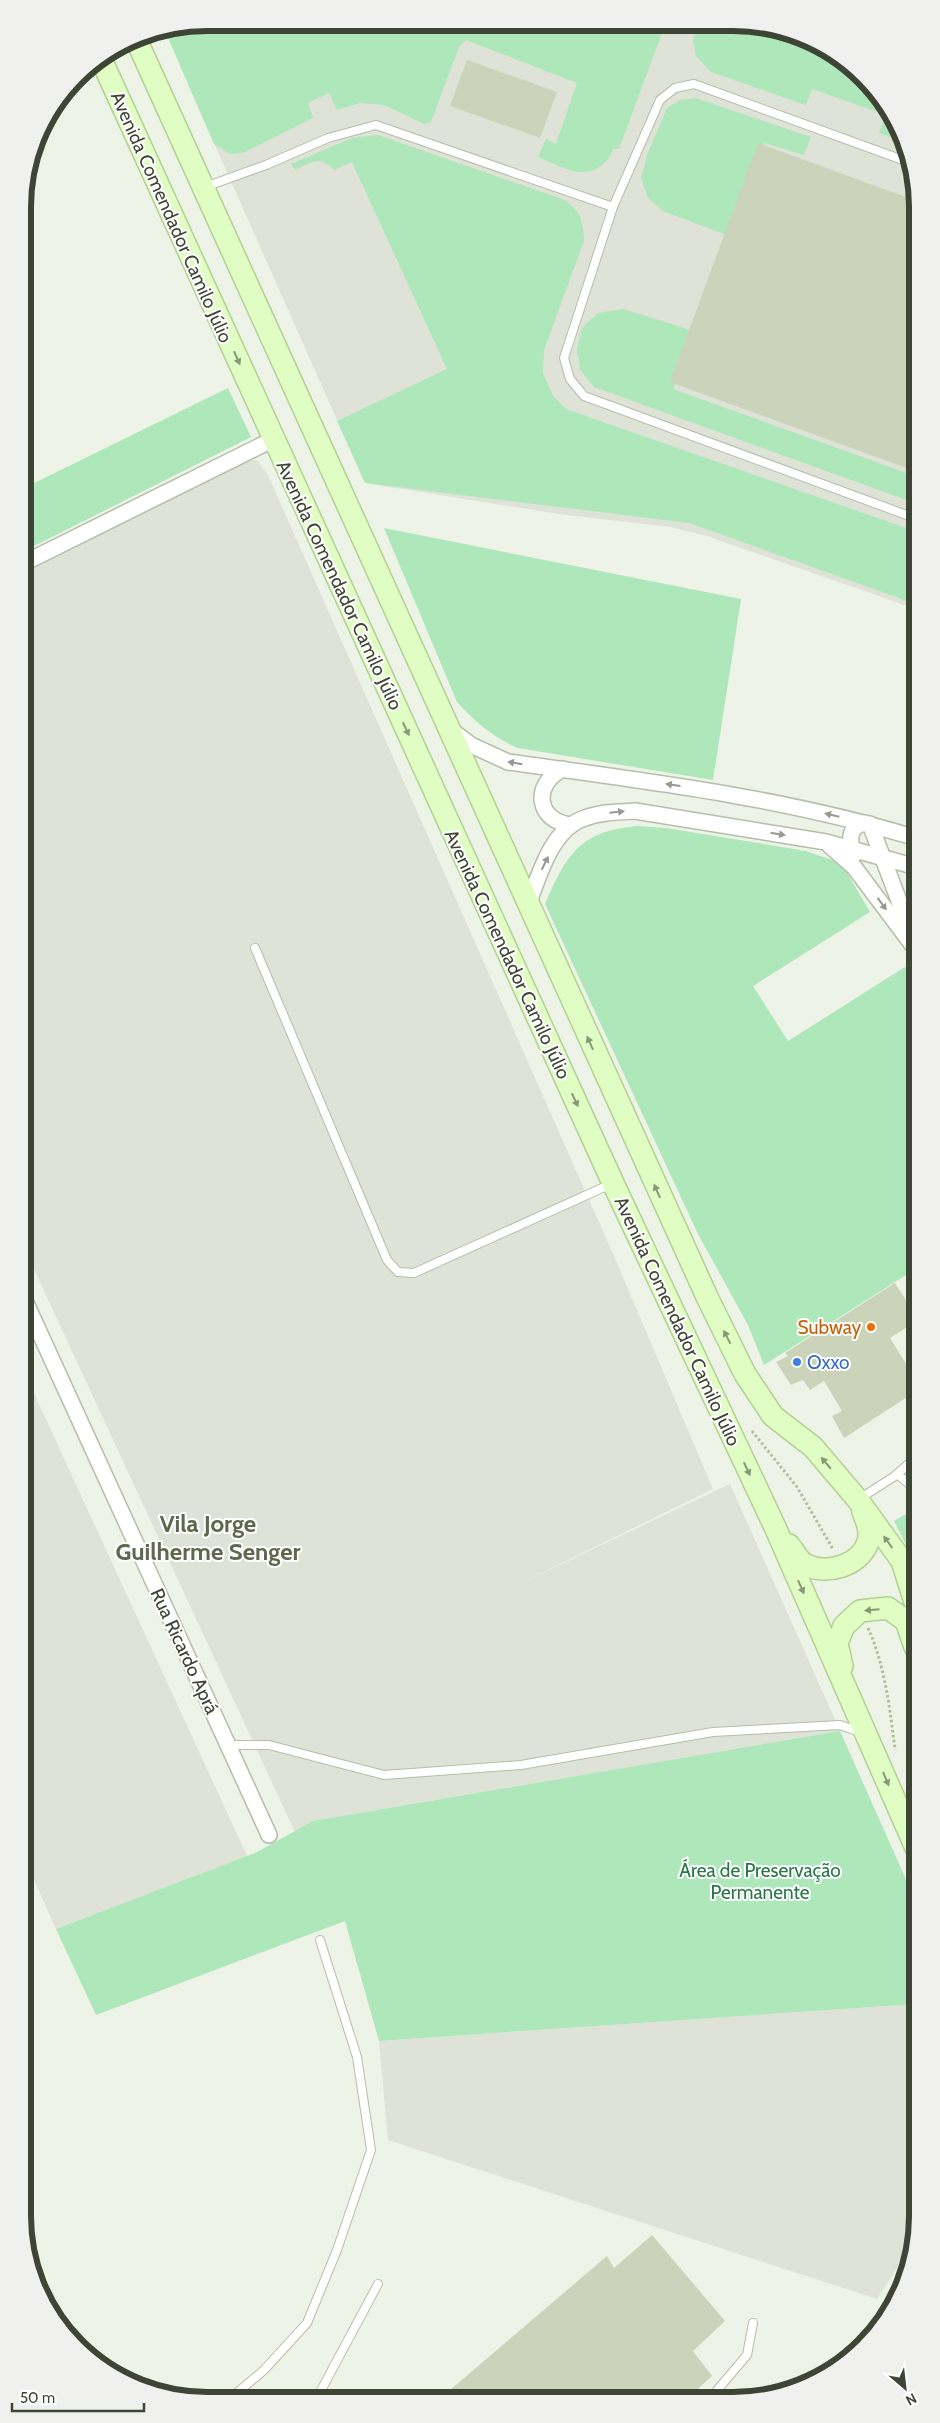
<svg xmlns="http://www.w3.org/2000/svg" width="940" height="2423" font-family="Cabin,sans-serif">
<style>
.industrial{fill:#dfe2d7}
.green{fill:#aee7ba}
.building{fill:#cbd4bb}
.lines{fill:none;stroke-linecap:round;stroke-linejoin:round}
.service-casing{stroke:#b5bea8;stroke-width:10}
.minor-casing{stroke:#b5bea8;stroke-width:18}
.secondary-casing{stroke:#b2d093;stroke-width:24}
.path{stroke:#b0c099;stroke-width:3;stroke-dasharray:2.5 2.5;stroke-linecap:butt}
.service{stroke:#fff;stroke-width:8}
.minor{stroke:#fff;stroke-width:15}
.secondary{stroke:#e0fec4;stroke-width:21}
.oneway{fill:#879875}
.oneway2{fill:#959990}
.food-dot{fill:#e8710a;stroke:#fff;stroke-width:2}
.shop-dot{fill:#3f7fe0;stroke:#fff;stroke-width:2}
.labels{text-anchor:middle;stroke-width:4;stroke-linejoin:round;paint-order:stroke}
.street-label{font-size:19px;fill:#3f4535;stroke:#fff}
.food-label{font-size:19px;fill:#c56008;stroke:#fff;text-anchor:end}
.shop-label{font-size:19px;fill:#366cbe;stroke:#fff;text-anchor:start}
.park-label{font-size:19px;fill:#297746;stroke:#fff}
.district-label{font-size:24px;font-weight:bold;fill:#5e684c;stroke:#fff}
.rim{fill:none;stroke:#3f4535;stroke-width:6}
</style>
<rect width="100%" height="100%" fill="#edf3e6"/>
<g class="industrial">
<path d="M402 24 706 26 868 85 893 114 911 159 913 608 707 536 670 527 559 514 365 483 198 107Z"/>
<path d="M257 460 268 475 617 1263 713 1489 513 1587 730 1484 840 1731 313 1821 295 1832 26 1252 24 571 242 461Z"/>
<path d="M32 1389 247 1856 56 1929 28 1866 26 1392Z"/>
<path d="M916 2004 917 2228 914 2242 877 2299 388 2140 379 2041Z"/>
</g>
<g class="green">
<path d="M207 23 665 25 619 149H613C609 163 595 173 580 172 569 172 548 161 538 157L546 139 556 144 577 83 466 40 459 47 431 122 424 124 384 105 360 103 337 110 329 93 308 103 313 118 245 152 230 154 214 144 165 31Z"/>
<path d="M698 26H769L815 42 855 68 893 114 904 142 879 133 886 115 812 89 806 105 711 72 696 56 693 40Z"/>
<path d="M696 98 811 137 804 155 764 143 729 236 663 211 648 198 641 178 647 155 667 108 680 100Z"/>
<path d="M378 135 565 200C581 213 583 219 584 241L544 350 543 373 553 396 566 409 912 530 913 603 689 523 365 483 337 421 447 369 352 162 334 170C319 155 313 162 295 170L291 164 352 138Z"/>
<path d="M623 309 694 331 673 389 912 475V502L594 387 580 370 577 349 582 328 598 313Z"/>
<path d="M228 388 251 437 24 551V488Z"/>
<path d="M384 528 741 599 713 780 518 748C493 737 476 723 457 702Z"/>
<path d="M637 826 666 828 806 851 832 860 846 871 870 912 753 986 788 1041 905 967 914 981V1270L764 1365 748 1325 698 1234 545 904C567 854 580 831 637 826Z"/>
<path d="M906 1514 915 1531V1563L894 1521Z"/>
<path d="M840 1731 916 1902V2004L379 2041 345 1921 96 2015 56 1929 257 1852 313 1821Z"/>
</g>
<g class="building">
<path d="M467 60 557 92 540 138 450 106Z"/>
<path d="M758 143 911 199 912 470 670 382Z"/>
<path d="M895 1283 915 1314V1322L890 1338 908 1367 915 1363V1392L844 1438 832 1416 842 1411 824 1381 810 1390 803 1380 791 1385 776 1362 788 1356 785 1353Z"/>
<path d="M652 2235 725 2321 693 2351 712 2376 691 2395 443 2396 607 2256 614 2268Z"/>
</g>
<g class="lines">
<defs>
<g id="service">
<path d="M911 163 694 84 675 88 660 100 613 207 564 358 570 379 584 396 912 517"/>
<path d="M205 187 266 165 328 138 376 125 613 207"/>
<path d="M255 948 387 1260 398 1272 414 1273 611 1184"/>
<path d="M897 1474 915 1489"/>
<path d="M859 1499 895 1476 915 1458"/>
<path d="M228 1745H269L384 1775 521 1765 713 1732 840 1725 860 1732"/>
<path d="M713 2395 747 2355 753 2323"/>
<path d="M318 2396 378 2284"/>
<path d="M232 2397 264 2370 307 2323 337 2250 371 2150 357 2057 320 1940"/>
</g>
<g id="minor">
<path d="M24 563 274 439"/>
<path d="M451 730 471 745 508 762C645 781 781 797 913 837"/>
<path d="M563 769C532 784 536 821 571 825"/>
<path d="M870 824 913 938"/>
<path d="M829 845 854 867 914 947"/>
<path d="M853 856C850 840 847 827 865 823"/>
<path d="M528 905C539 876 551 829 585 818 601 812 618 812 635 811L826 842 913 866"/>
<path d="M26 1303 269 1835"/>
</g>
<g id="secondary">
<path d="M135 37 708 1299 745 1374 773 1416 813 1447 858 1500 902 1561 915 1602"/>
<path d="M101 59 613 1183 775 1527 916 1848"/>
<path d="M789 1545C794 1551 799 1562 806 1565 826 1575 860 1566 868 1542 871 1531 867 1522 863 1512"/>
<path d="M842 1666 837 1643 844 1626 860 1611 888 1608 906 1621 915 1647"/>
</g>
</defs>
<use href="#service" class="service-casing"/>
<use href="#minor" class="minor-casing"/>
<use href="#secondary" class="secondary-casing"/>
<g class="path">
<path d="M752 1431 797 1487 833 1549"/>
<path d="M868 1628C885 1665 890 1710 895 1750"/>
</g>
<use href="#service" class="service"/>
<use href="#minor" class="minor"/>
<use href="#secondary" class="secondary"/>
</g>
<defs><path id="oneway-solid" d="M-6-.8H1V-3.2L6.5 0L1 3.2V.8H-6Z" transform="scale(1.25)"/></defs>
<g class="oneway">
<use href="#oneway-solid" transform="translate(237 358) rotate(66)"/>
<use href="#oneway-solid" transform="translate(406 729) rotate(65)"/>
<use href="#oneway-solid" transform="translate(590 1043) rotate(-114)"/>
<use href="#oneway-solid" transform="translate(575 1100) rotate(65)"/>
<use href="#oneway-solid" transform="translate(657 1191) rotate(-114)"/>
<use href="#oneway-solid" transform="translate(727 1337) rotate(-117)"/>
<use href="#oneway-solid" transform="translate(826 1463) rotate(-130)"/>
<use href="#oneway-solid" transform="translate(747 1469) rotate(65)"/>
<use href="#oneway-solid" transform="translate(888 1542) rotate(-126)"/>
<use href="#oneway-solid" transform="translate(801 1587) rotate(66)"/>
<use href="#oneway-solid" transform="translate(872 1610) rotate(175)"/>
<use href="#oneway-solid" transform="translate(886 1779) rotate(67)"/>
</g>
<g class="oneway2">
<use href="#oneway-solid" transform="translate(515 763) rotate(-171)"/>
<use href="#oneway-solid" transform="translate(673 785) rotate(-172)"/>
<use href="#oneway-solid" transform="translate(617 812) rotate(-6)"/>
<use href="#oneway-solid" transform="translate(832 815) rotate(-167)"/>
<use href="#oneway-solid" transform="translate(778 834) rotate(9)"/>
<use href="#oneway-solid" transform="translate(545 863) rotate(-64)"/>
<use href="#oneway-solid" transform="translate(882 904) rotate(54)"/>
</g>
<circle class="food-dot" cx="871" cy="1327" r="5"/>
<circle class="shop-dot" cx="797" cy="1362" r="5"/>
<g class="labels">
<g class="street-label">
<text transform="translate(172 217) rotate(66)" y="7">Avenida Comendador Camilo Júlio</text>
<text transform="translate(340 585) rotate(65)" y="7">Avenida Comendador Camilo Júlio</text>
<text transform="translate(508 954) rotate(65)" y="7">Avenida Comendador Camilo Júlio</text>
<text transform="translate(678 1321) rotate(65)" y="7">Avenida Comendador Camilo Júlio</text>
<text transform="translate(185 1651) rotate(65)" y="7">Rua Ricardo Aprá</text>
</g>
<g class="food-label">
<text x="861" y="1334">Subway</text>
</g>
<g class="shop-label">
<text x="807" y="1369">Oxxo</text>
</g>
<g class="park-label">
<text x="760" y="1877">Área de Preservação<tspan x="760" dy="22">Permanente</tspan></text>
</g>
<g class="district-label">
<text x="208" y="1532">Vila Jorge<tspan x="208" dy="28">Guilherme Senger</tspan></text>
</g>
</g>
<path d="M0 0H940V2423H0ZM207 31H733A176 176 0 0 1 909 207V2216A176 176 0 0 1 733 2392H207A176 176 0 0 1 31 2216V207A176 176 0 0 1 207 31Z" fill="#f0f0ef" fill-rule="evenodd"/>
<path class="rim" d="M207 31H733A176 176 0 0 1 909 207V2216A176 176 0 0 1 733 2392H207A176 176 0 0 1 31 2216V207A176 176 0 0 1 207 31Z"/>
<g transform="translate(905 2388) rotate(152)" stroke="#ffffff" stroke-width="4" paint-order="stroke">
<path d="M0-4L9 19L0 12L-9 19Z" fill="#3f4535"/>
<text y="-8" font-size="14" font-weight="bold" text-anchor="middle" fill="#3f4535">N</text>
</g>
<path d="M12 2403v8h132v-8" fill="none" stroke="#3f4535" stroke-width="2.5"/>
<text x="20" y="2403" font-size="15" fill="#3f4535" stroke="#ffffff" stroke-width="4" paint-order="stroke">50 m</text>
</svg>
